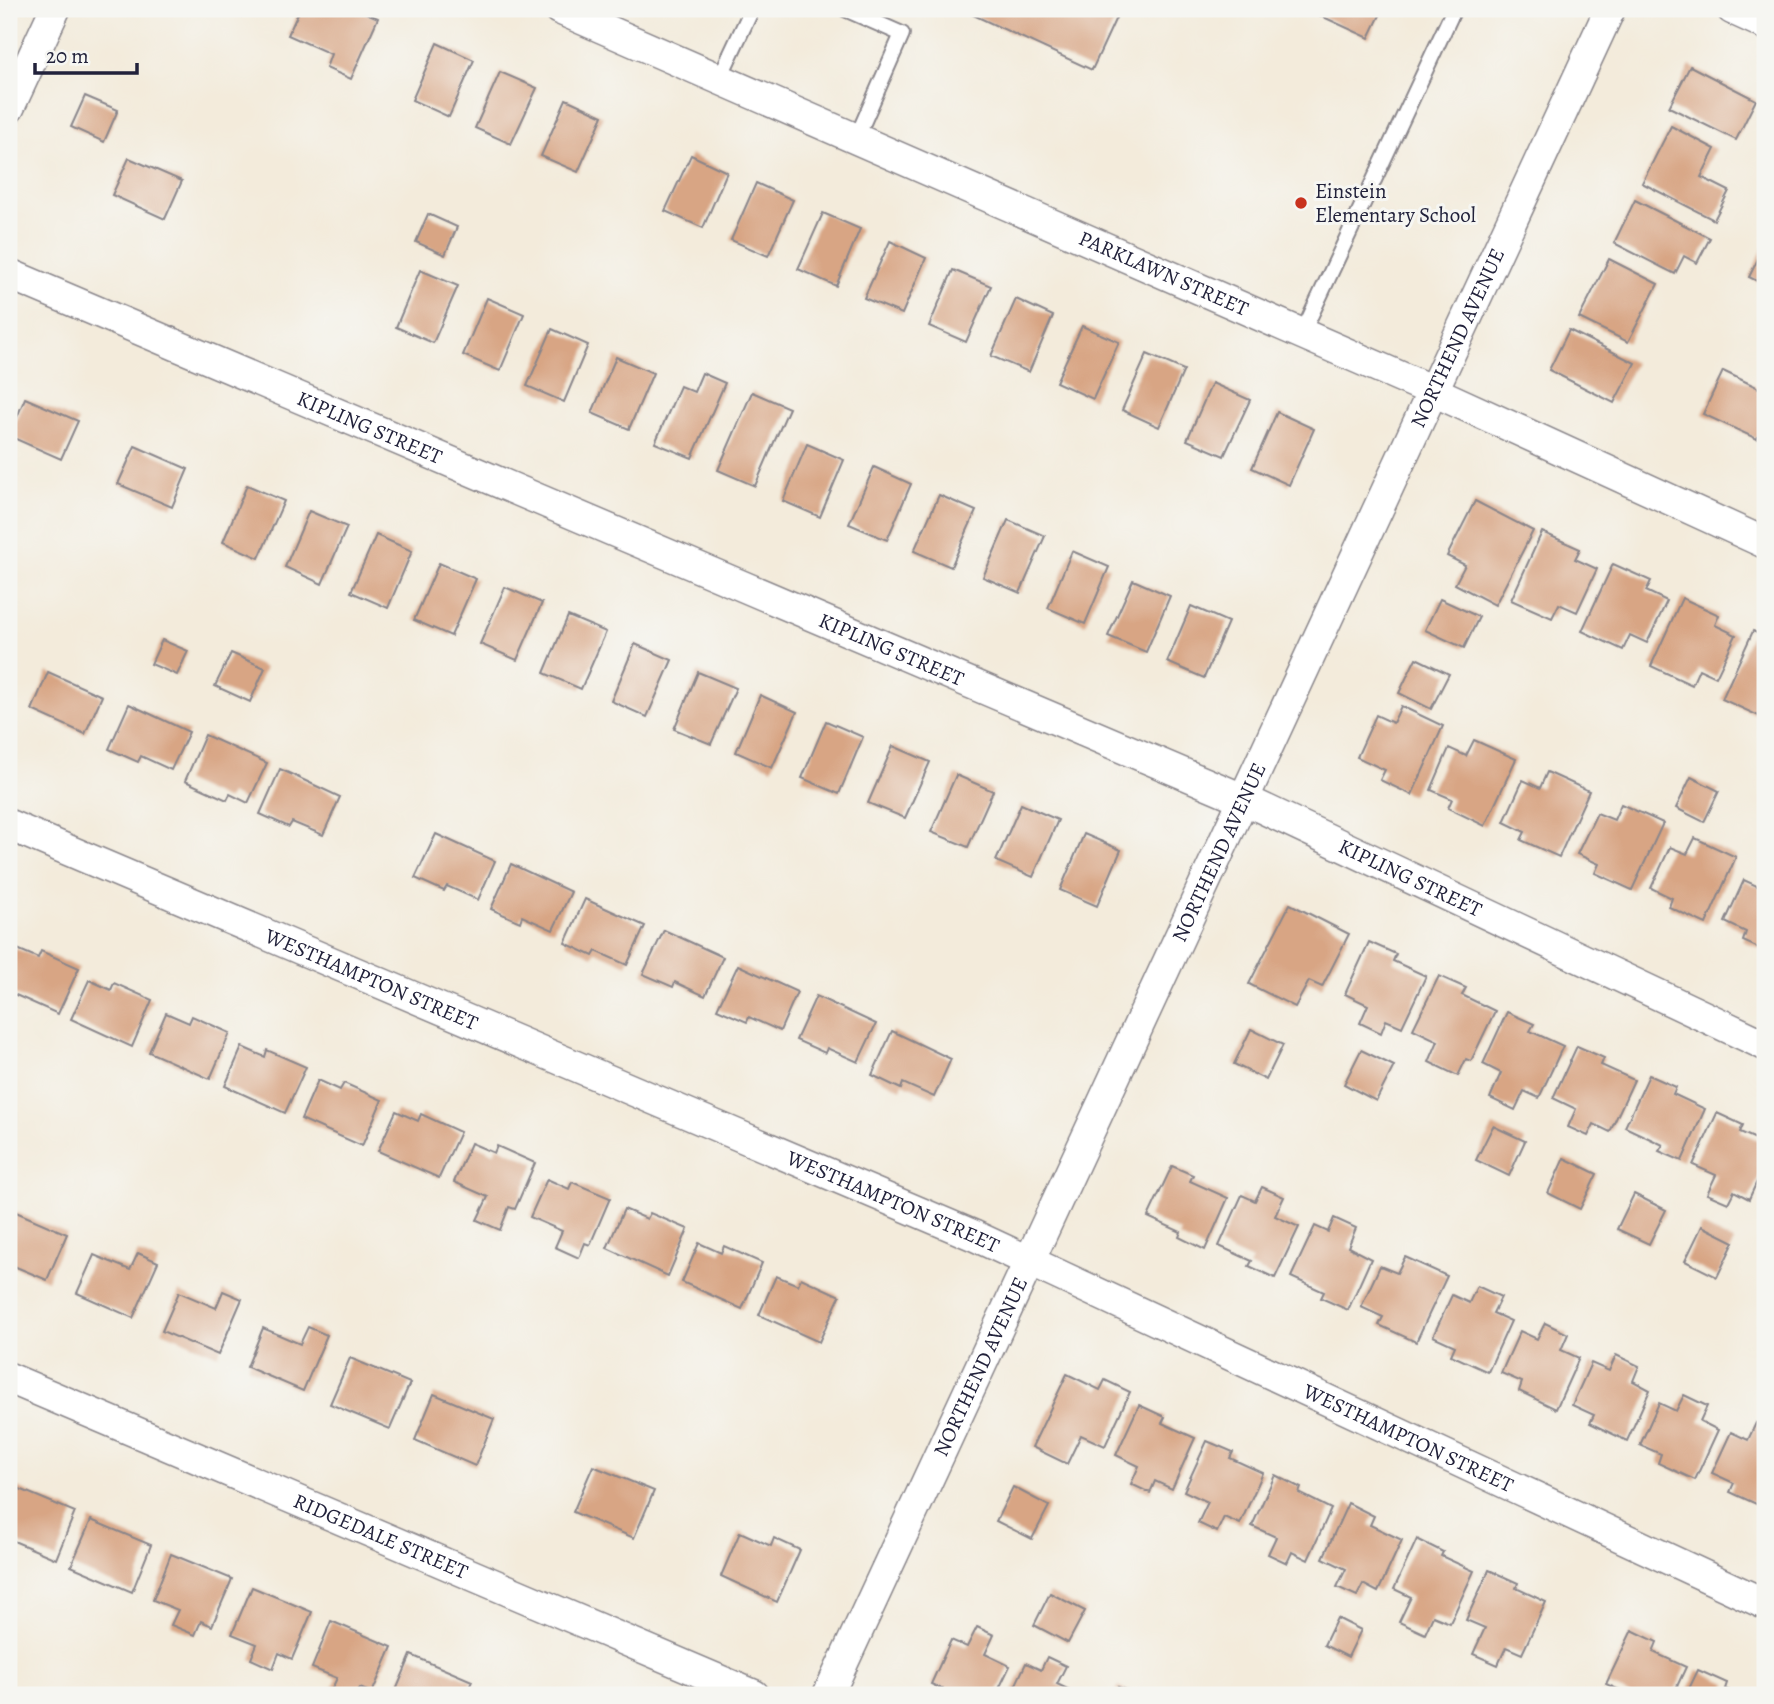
<svg xmlns="http://www.w3.org/2000/svg" width="1774" height="1704" font-family="Alegreya,serif">
<style>
.building{fill:#d8a584}
.lines{fill:none;stroke-linecap:round;stroke-linejoin:round}
.service-casing{stroke:#8a868b;stroke-width:18}
.minor-casing{stroke:#8a868b;stroke-width:33}
.service{stroke:#fff;stroke-width:14}
.minor{stroke:#fff;stroke-width:30}
.poi-dot{fill:#c8321e;stroke:#f6f6f2;stroke-width:2.5}
.labels{text-anchor:middle;stroke-width:6;stroke-linejoin:round;paint-order:stroke}
.poi-label{font-size:21px;fill:#22223b;stroke:#f6f6f2;text-anchor:start}
.street-label{font-size:21px;fill:#22223b;stroke:#f6f6f2}
</style>
<rect width="100%" height="100%" fill="#f6f6f2"/>
<filter id="ink" filterUnits="userSpaceOnUse"><feTurbulence type="fractalNoise" baseFrequency=".0143" numOctaves="2"/><feDisplacementMap in="SourceGraphic" scale="14" xChannelSelector="R" yChannelSelector="G"/><feConvolveMatrix kernelMatrix="1 2 1 2 8 2 1 2 1" color-interpolation-filters="sRGB"/></filter>
<filter id="wash" filterUnits="userSpaceOnUse"><feTurbulence type="fractalNoise" baseFrequency=".00686" numOctaves="4" result="noise"/><feDisplacementMap in="SourceGraphic" scale="28" xChannelSelector="R" yChannelSelector="G"/><feGaussianBlur stdDeviation="1.57" result="paint"/><feColorMatrix in="noise" values="0 0 0 0 0 0 0 0 0 0 0 0 0 0 0 0 0 1.4 0 .05"/><feComposite in="paint" operator="in"/></filter>
<g filter="url(#wash)">
<rect width="100%" height="100%" fill="#f3ebdb"/>
<g id="blocks">
<g class="building">
<path d="M224 9H244L241 16Z"/>
<path d="M300 9H357L378 18 351 79 326 68 331 54 288 35Z"/>
<path d="M971 9H1120L1092 70 969 13Z"/>
<path d="M1306 9H1383L1369 38Z"/>
<path d="M437 43 474 60 449 117 412 100Z"/>
<path d="M1690 66 1756 100 1736 140 1669 107Z"/>
<path d="M500 72 537 88 511 144 475 128Z"/>
<path d="M85 96 118 110 104 142 71 127Z"/>
<path d="M566 99 603 116 578 172 541 156Z"/>
<path d="M1671 126 1715 149 1701 177 1729 191 1714 220 1642 183Z"/>
<path d="M691 155 727 172 703 228 665 211Z"/>
<path d="M129 158 182 181 165 219 112 195Z"/>
<path d="M756 183 793 200 768 256 731 240Z"/>
<path d="M1635 200 1710 238 1697 263 1684 256 1675 274 1614 243Z"/>
<path d="M823 213 860 229 836 286 798 269Z"/>
<path d="M428 214 457 227 445 255 416 242Z"/>
<path d="M890 241 926 258 902 314 864 298Z"/>
<path d="M1765 245V285L1749 277Z"/>
<path d="M1609 259 1658 284 1628 342 1579 318Z"/>
<path d="M420 270 458 286 433 343 396 327Z"/>
<path d="M953 270 991 286 966 342 929 326Z"/>
<path d="M487 298 524 314 500 371 463 355Z"/>
<path d="M1016 299 1053 316 1029 372 991 356Z"/>
<path d="M1082 326 1119 342 1093 399 1056 382Z"/>
<path d="M552 329 588 345 564 402 527 386Z"/>
<path d="M1569 330 1635 363 1614 403 1549 370Z"/>
<path d="M1147 354 1184 370 1159 427 1122 410Z"/>
<path d="M616 357 653 373 629 429 592 413Z"/>
<path d="M1723 371 1765 391V422L1757 439 1703 414Z"/>
<path d="M702 373 725 383 692 458 655 443 680 386 694 392Z"/>
<path d="M1212 383 1250 400 1224 456 1187 440Z"/>
<path d="M752 392 789 408 755 486 718 470Z"/>
<path d="M25 398 78 421 61 459 9 436Z"/>
<path d="M1277 412 1314 429 1289 485 1252 468Z"/>
<path d="M807 444 844 460 820 517 783 501Z"/>
<path d="M135 446 188 469 172 507 118 484Z"/>
<path d="M874 467 911 484 887 540 849 524Z"/>
<path d="M247 485 284 501 259 558 223 542Z"/>
<path d="M939 495 976 511 951 567 914 551Z"/>
<path d="M1475 501 1533 531 1495 605 1455 584 1465 565 1447 556Z"/>
<path d="M309 511 347 527 322 584 285 567Z"/>
<path d="M1008 520 1045 536 1020 593 983 577Z"/>
<path d="M1542 532 1580 549 1575 559 1597 569 1577 612 1559 604 1552 618 1511 600Z"/>
<path d="M376 535 412 551 388 608 351 592Z"/>
<path d="M1072 551 1109 567 1085 624 1048 608Z"/>
<path d="M439 563 476 579 451 636 414 620Z"/>
<path d="M1613 564 1651 581 1646 591 1667 601 1647 643 1630 635 1623 650 1582 631Z"/>
<path d="M1133 580 1170 596 1146 652 1108 636Z"/>
<path d="M505 587 542 603 517 660 480 644Z"/>
<path d="M1682 598 1719 615 1715 625 1736 635 1716 677 1699 669 1692 685 1651 666Z"/>
<path d="M1440 599 1479 617 1464 648 1425 630Z"/>
<path d="M1191 606 1228 622 1204 678 1167 662Z"/>
<path d="M568 616 606 632 581 689 544 673Z"/>
<path d="M1753 631 1765 637 1763 718 1722 699Z"/>
<path d="M162 640 188 651 177 675 151 664Z"/>
<path d="M635 644 672 660 647 717 611 701Z"/>
<path d="M231 653 265 668 250 702 215 686Z"/>
<path d="M1416 658 1449 674 1431 709 1399 693Z"/>
<path d="M48 672 102 696 85 734 32 710Z"/>
<path d="M698 672 736 688 711 744 674 729Z"/>
<path d="M760 695 797 712 772 768 736 752Z"/>
<path d="M129 704 189 732 171 770 141 756 138 762 109 749Z"/>
<path d="M1401 706 1443 726 1412 795 1380 780 1385 770 1357 757 1376 715 1393 723Z"/>
<path d="M826 721 863 737 839 794 802 778Z"/>
<path d="M205 735 267 763 248 803 230 794 227 800 185 781Z"/>
<path d="M1474 740 1516 759 1485 826 1448 808 1452 799 1431 790 1449 748 1466 756Z"/>
<path d="M893 746 930 762 905 818 868 803Z"/>
<path d="M280 769 340 797 323 835 292 822 289 827 260 814Z"/>
<path d="M1547 772 1589 791 1559 857 1521 840 1525 832 1504 822 1523 780 1540 788Z"/>
<path d="M956 775 993 791 968 847 931 832Z"/>
<path d="M1691 777 1719 791 1704 822 1676 808Z"/>
<path d="M1021 804 1058 820 1033 877 996 861Z"/>
<path d="M1621 804 1663 823 1632 890 1595 873 1599 864 1577 854 1597 813 1614 820Z"/>
<path d="M436 834 495 861 478 900 447 886 444 891 415 878Z"/>
<path d="M1084 834 1121 850 1097 906 1060 890Z"/>
<path d="M1695 838 1736 857 1706 924 1669 907 1672 898 1651 888 1670 847 1687 854Z"/>
<path d="M511 864 571 892 553 930 522 916 520 922 491 909Z"/>
<path d="M1765 879V951L1743 941 1746 932 1725 922 1744 880 1761 888Z"/>
<path d="M585 899 645 926 627 965 596 951 593 956 565 943Z"/>
<path d="M1290 904 1349 934 1322 987 1309 981 1295 1007 1249 984Z"/>
<path d="M664 930 723 957 705 996 675 982 673 987 643 974Z"/>
<path d="M1369 942 1396 954 1393 961 1426 976 1402 1027 1386 1020 1381 1033 1360 1023 1368 1005 1345 994Z"/>
<path d="M15 948 38 958 41 951 79 968 58 1014 9 992V962Z"/>
<path d="M738 965 797 992 780 1031 749 1017 747 1022 717 1009Z"/>
<path d="M1439 976 1466 988 1462 995 1495 1011 1471 1061 1466 1059 1458 1076 1429 1062 1438 1041 1413 1029Z"/>
<path d="M89 980 111 990 114 983 152 1000 132 1047 71 1019Z"/>
<path d="M816 996 876 1024 858 1062 827 1048 825 1053 796 1040Z"/>
<path d="M1507 1012 1534 1024 1530 1031 1563 1046 1539 1098 1524 1091 1515 1110 1490 1098 1501 1073 1483 1064Z"/>
<path d="M166 1013 189 1023 192 1016 230 1033 210 1079 149 1052Z"/>
<path d="M1251 1029 1283 1045 1266 1080 1234 1064Z"/>
<path d="M892 1031 951 1059 934 1097 903 1083 901 1089 872 1075Z"/>
<path d="M1577 1046 1604 1058 1601 1065 1634 1080 1610 1132 1594 1124 1588 1136 1568 1127 1576 1109 1553 1098Z"/>
<path d="M242 1047 265 1057 267 1050 306 1067 285 1113 225 1086Z"/>
<path d="M1361 1050 1394 1066 1376 1101 1344 1084Z"/>
<path d="M1649 1075 1676 1087 1673 1094 1705 1109 1682 1161 1659 1151 1663 1145 1625 1127Z"/>
<path d="M318 1080 340 1090 344 1083 382 1100 362 1146 301 1119Z"/>
<path d="M396 1111 418 1121 421 1114 460 1132 439 1178 378 1151Z"/>
<path d="M1717 1113 1743 1125 1740 1132 1765 1143V1164L1749 1199 1734 1191 1728 1203 1707 1194 1716 1175 1693 1165Z"/>
<path d="M1493 1126 1525 1141 1509 1176 1476 1160Z"/>
<path d="M471 1143 494 1153 497 1146 535 1163 515 1209 509 1207 500 1230 477 1220 488 1197 454 1182Z"/>
<path d="M1564 1158 1597 1174 1580 1209 1548 1193Z"/>
<path d="M1172 1166 1193 1175 1190 1181 1228 1198 1205 1250 1179 1237 1181 1232 1148 1217Z"/>
<path d="M547 1179 569 1189 572 1182 610 1198 590 1245 585 1243 579 1258 555 1247 562 1231 530 1217Z"/>
<path d="M1262 1187 1284 1197 1275 1216 1299 1227 1275 1278 1249 1266 1252 1261 1219 1246 1242 1195 1255 1201Z"/>
<path d="M1634 1194 1666 1210 1649 1244 1617 1229Z"/>
<path d="M9 1209 67 1234 47 1280 9 1264Z"/>
<path d="M624 1209 647 1219 650 1213 688 1229 668 1276 607 1248Z"/>
<path d="M1334 1218 1356 1228 1348 1247 1371 1259 1348 1310 1321 1298 1324 1292 1291 1277 1315 1226 1328 1232Z"/>
<path d="M1702 1226 1734 1242 1717 1277 1685 1261Z"/>
<path d="M699 1243 721 1253 724 1246 762 1263 742 1309 682 1282Z"/>
<path d="M138 1253 158 1262 133 1318 77 1293 94 1255 130 1270Z"/>
<path d="M1405 1257 1447 1276 1416 1342 1379 1325 1383 1317 1361 1307 1380 1266 1397 1273Z"/>
<path d="M776 1276 798 1285 801 1278 840 1296 819 1342 759 1315Z"/>
<path d="M1477 1286 1501 1297 1493 1313 1511 1321 1488 1372 1451 1355 1455 1346 1433 1336 1452 1295 1469 1303Z"/>
<path d="M223 1291 242 1299 218 1355 162 1331 179 1292 216 1308Z"/>
<path d="M1545 1323 1568 1334 1561 1350 1579 1358 1556 1409 1519 1391 1522 1382 1501 1373 1520 1331 1537 1339Z"/>
<path d="M308 1327 327 1335 303 1391 247 1367 263 1328 300 1344Z"/>
<path d="M1616 1355 1639 1366 1633 1381 1650 1390 1627 1441 1590 1423 1594 1415 1572 1405 1591 1363 1609 1371Z"/>
<path d="M350 1358 410 1383 390 1429 330 1404Z"/>
<path d="M1067 1374 1100 1390 1105 1380 1130 1392 1105 1446 1081 1435 1067 1464 1032 1447Z"/>
<path d="M434 1394 494 1419 475 1466 415 1440Z"/>
<path d="M1684 1395 1707 1406 1700 1421 1718 1430 1695 1480 1658 1463 1661 1454 1640 1445 1659 1403 1676 1411Z"/>
<path d="M1139 1405 1165 1417 1162 1423 1195 1438 1172 1489 1155 1481 1150 1493 1131 1484 1139 1466 1116 1455Z"/>
<path d="M1756 1423 1765 1428V1508L1730 1492 1734 1483 1712 1473 1731 1432 1748 1440Z"/>
<path d="M1207 1441 1233 1452 1230 1458 1263 1473 1240 1524 1224 1517 1217 1532 1198 1523 1208 1502 1184 1491Z"/>
<path d="M593 1466 654 1491 634 1538 573 1512Z"/>
<path d="M1275 1475 1301 1488 1299 1493 1331 1509 1308 1560 1292 1552 1287 1563 1268 1554 1276 1537 1252 1526Z"/>
<path d="M15 1487 75 1512 56 1559 9 1539V1502Z"/>
<path d="M1013 1487 1049 1506 1032 1539 996 1521Z"/>
<path d="M1348 1503 1374 1516 1370 1525 1402 1540 1378 1592 1363 1584 1357 1596 1337 1587 1346 1569 1323 1558Z"/>
<path d="M91 1520 151 1545 132 1592 71 1566Z"/>
<path d="M740 1532 771 1546 774 1538 800 1550 777 1602 721 1576Z"/>
<path d="M1417 1539 1443 1552 1441 1556 1474 1571 1450 1623 1433 1616 1425 1634 1399 1622 1411 1597 1394 1589Z"/>
<path d="M171 1554 232 1579 212 1626 201 1621 195 1635 171 1625 178 1610 153 1600Z"/>
<path d="M1489 1570 1518 1583 1516 1588 1546 1602 1522 1654 1506 1647 1498 1665 1473 1654 1485 1628 1466 1620Z"/>
<path d="M252 1587 312 1612 292 1659 279 1653 273 1669 251 1659 257 1644 232 1634Z"/>
<path d="M1050 1593 1085 1611 1068 1643 1034 1625Z"/>
<path d="M1337 1618 1361 1630 1348 1657 1324 1645Z"/>
<path d="M331 1621 392 1647 372 1693 360 1688 357 1695H329L337 1678 312 1668Z"/>
<path d="M977 1627 994 1635 985 1654 1010 1666 996 1695H955L931 1684 951 1640 967 1647Z"/>
<path d="M1632 1630 1657 1642 1653 1652 1686 1667 1673 1695H1631L1606 1684Z"/>
<path d="M411 1655 472 1681 466 1695H394Z"/>
<path d="M1047 1657 1066 1666 1057 1684 1080 1695H1011L1026 1663 1041 1670Z"/>
<path d="M1698 1670 1727 1683 1725 1689 1740 1695H1686Z"/>
<path d="M1118 1687 1137 1695H1114Z"/>
</g>
</g>
</g>
<g filter="url(#ink)">
<use href="#blocks" fill-opacity="0" stroke="#8a868b" stroke-width="2"/>
<g class="lines">
<defs>
<g id="service">
<path d="M845 9 902 34 856 139"/>
<path d="M719 79 752 9"/>
<path d="M1302 334 1454 9"/>
</g>
<g id="minor">
<path id="s1" d="M559 9 1433 391 1765 543"/>
<path d="M1732 9 1765 24"/>
<path d="M9 108 55 9"/>
<path id="s2" d="M9 274 1243 799 1765 1045"/>
<path id="s3" d="M9 825 975 1236 1765 1604"/>
<path id="s4" d="M9 1378 754 1695"/>
<path id="s5" d="M828 1695 1610 9"/>
</g>
</defs>
<use href="#service" class="service-casing"/>
<use href="#minor" class="minor-casing"/>
<use href="#service" class="service"/>
<use href="#minor" class="minor"/>
</g>
</g>
<circle class="poi-dot" cx="1301" cy="203" r="7"/>
<g class="labels">
<g class="poi-label">
<text x="1315" y="198">Einstein<tspan x="1315" dy="24">Elementary School</tspan></text>
</g>
<g class="street-label">
<text dy="7" stroke="none"><textPath href="#s1" startOffset="660">PARKLAWN STREET</textPath></text>
<text dy="7" stroke="none"><textPath href="#s5" startOffset="1496">NORTHEND AVENUE</textPath></text>
<text dy="7" stroke="none"><textPath href="#s2" startOffset="392">KIPLING STREET</textPath></text>
<text dy="7" stroke="none"><textPath href="#s2" startOffset="959">KIPLING STREET</textPath></text>
<text dy="7" stroke="none"><textPath href="#s5" startOffset="929">NORTHEND AVENUE</textPath></text>
<text dy="7" stroke="none"><textPath href="#s2" startOffset="1526">KIPLING STREET</textPath></text>
<text dy="7" stroke="none"><textPath href="#s3" startOffset="394">WESTHAMPTON STREET</textPath></text>
<text dy="7" stroke="none"><textPath href="#s3" startOffset="961">WESTHAMPTON STREET</textPath></text>
<text dy="7" stroke="none"><textPath href="#s5" startOffset="362">NORTHEND AVENUE</textPath></text>
<text dy="7" stroke="none"><textPath href="#s3" startOffset="1528">WESTHAMPTON STREET</textPath></text>
<text dy="7" stroke="none"><textPath href="#s4" startOffset="404">RIDGEDALE STREET</textPath></text>
</g>
</g>
<rect width="1774" height="1704" fill="none" stroke="#f6f6f2" stroke-width="35"/>
<path d="M35 63v10h102v-10" fill="none" stroke="#22223b" stroke-width="3.5"/>
<text x="46" y="63" font-size="21" fill="#22223b" stroke="#f6f6f2" stroke-width="5" paint-order="stroke">20 m</text>
</svg>
